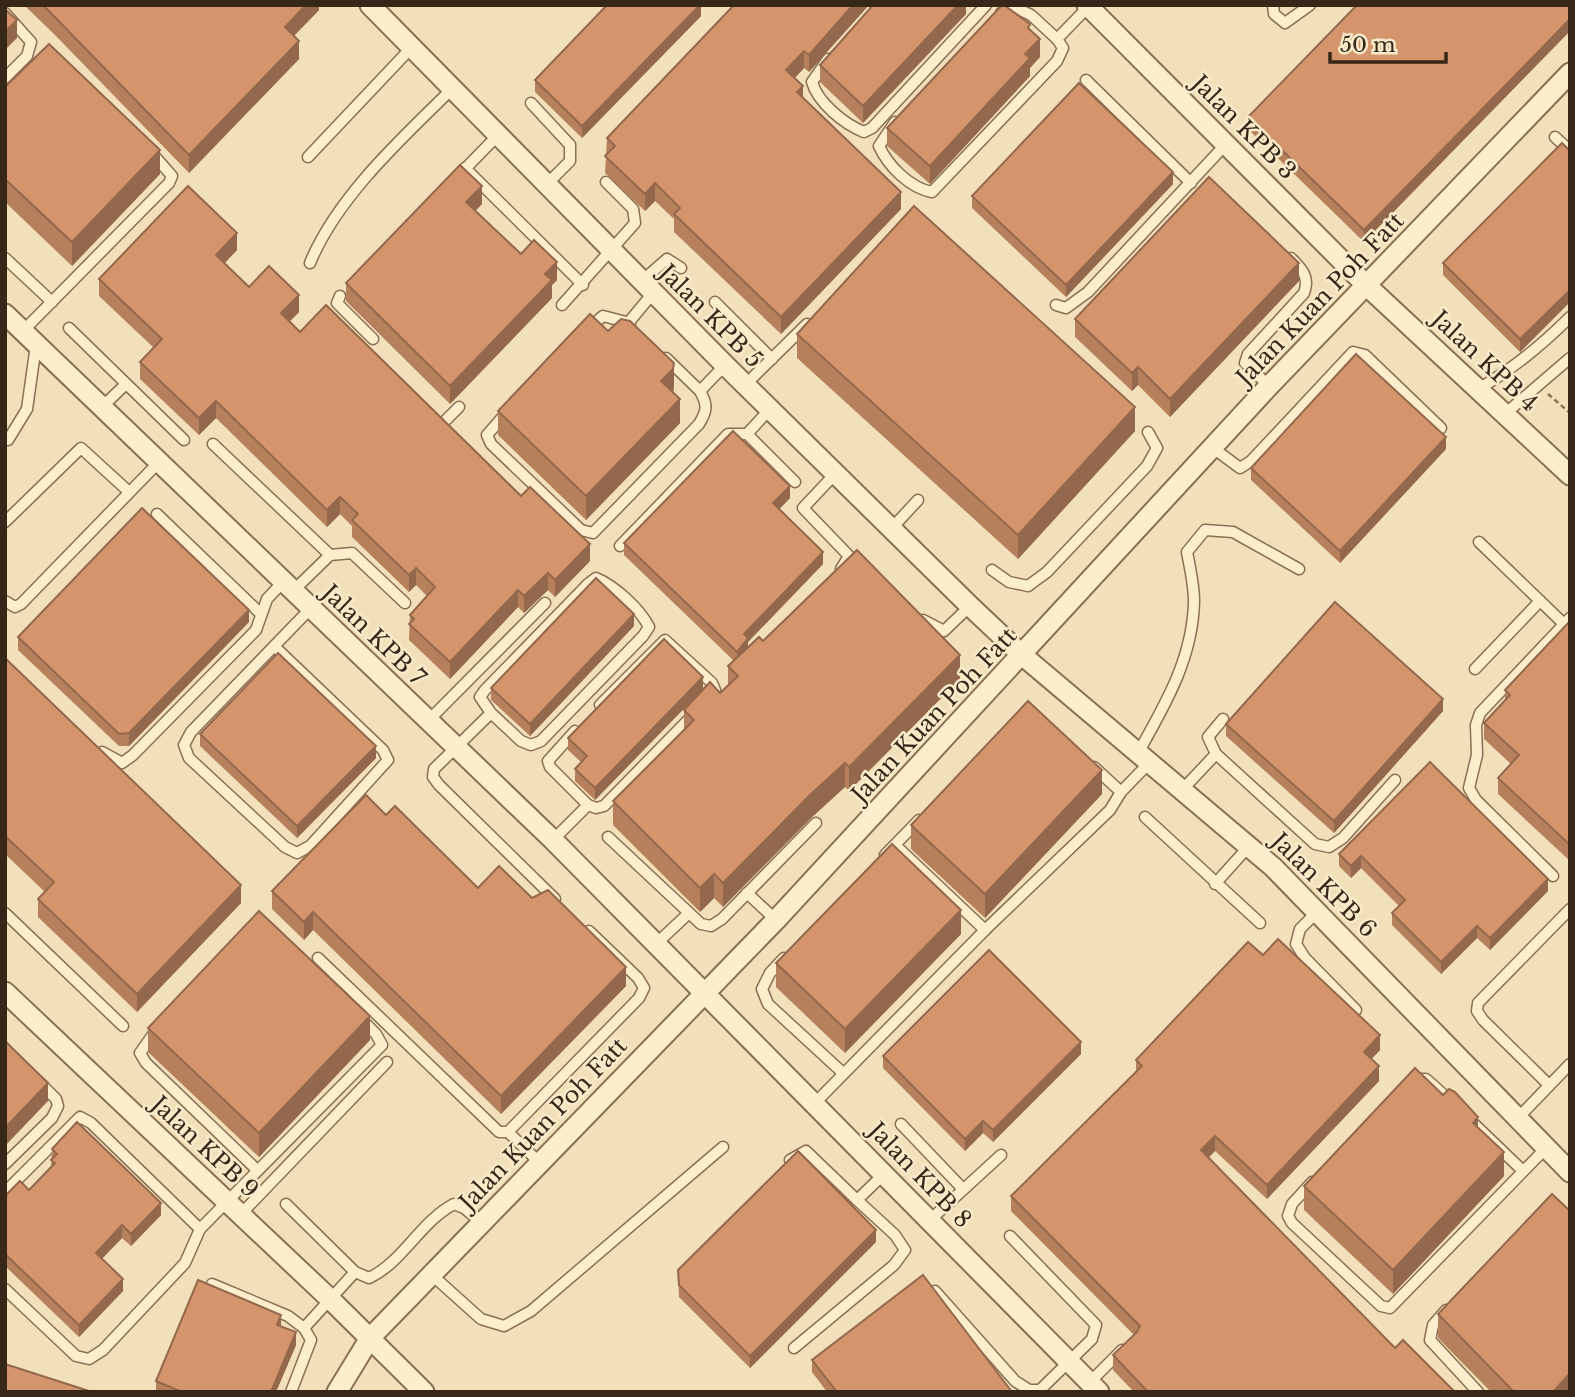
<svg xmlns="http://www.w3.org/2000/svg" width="1575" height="1397" font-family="'Libre Baskerville',serif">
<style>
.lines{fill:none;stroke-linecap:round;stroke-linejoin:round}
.service-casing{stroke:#8a6f53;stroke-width:13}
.minor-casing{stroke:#8a6f53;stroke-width:23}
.path{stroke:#8a6f53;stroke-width:2.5;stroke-dasharray:5 3.5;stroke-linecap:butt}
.service{stroke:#fcedcd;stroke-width:10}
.minor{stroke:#fcedcd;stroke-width:19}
.wall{fill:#b6805d}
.shaded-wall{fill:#94684c}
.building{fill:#d4956c;stroke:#94684c;stroke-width:2}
.labels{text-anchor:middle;stroke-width:5;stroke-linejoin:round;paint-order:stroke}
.street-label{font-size:23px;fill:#372719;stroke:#f9eaca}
</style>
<rect width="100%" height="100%" fill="#f2e0ba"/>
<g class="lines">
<defs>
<g id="service">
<path d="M1273 5 1274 14 1285 23 1310 5"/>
<path d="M5 13 31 42 27 56 5 78"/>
<path d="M1001 13 1016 8 1031 15 1057 39"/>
<path d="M828 59 812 82C818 103 844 124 864 132L872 128 986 5"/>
<path d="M1086 80 1191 183"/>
<path d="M531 103 570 145V161L547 184"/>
<path d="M895 122 879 146C888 166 910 188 932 192L1057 61 1063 48 1057 39 1090 5"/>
<path d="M1555 137 1570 151"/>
<path d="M308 157 412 47"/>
<path d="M465 168 583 285"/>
<path d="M463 171 498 135"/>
<path d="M5 258 52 302"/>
<path d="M310 263C337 197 402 138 453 88"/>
<path d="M642 281 667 259 681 268"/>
<path d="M340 296 337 303 373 339"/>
<path d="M715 302 772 359"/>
<path d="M562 305 635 223 633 209 606 182"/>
<path d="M1056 305 1066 308 1088 292 1226 144"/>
<path d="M629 322 653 293"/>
<path d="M69 328 184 440"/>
<path d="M588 329 603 316 630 323"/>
<path d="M23 331 169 183 172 176 151 152"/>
<path d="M666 358 700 391"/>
<path d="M745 385 807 324"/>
<path d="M1269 386 1245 363 1248 354 1304 293C1310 277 1302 269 1291 258"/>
<path d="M1480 388C1514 368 1542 345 1570 317"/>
<path d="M102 407 126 384"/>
<path d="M770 409 747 434 795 482"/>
<path d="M507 412 487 435 491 444 581 530 593 533 699 424C707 411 708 405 700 391L725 365"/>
<path d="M1506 413 1570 358"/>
<path d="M443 423 459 407"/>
<path d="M8 440 27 409 36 345"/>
<path d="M213 444 330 555"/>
<path d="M1213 448 1240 468 1251 461 1353 352 1365 355 1441 428"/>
<path d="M836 473 803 508 849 556 841 569"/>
<path d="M157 514 261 614"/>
<path d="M5 522 81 448 128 491"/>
<path d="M892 528 918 500"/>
<path d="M1479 542 1564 624"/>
<path d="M620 546 728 434H747"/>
<path d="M992 570 1009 582 1028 586 1047 572 1147 466 1157 448 1148 432"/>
<path d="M293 591 330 555 352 553 405 603"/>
<path d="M5 601 15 607 21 604 159 462"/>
<path d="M923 620 944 631 970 606"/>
<path d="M275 647 383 750 388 760 310 846 297 853 285 847 189 758 184 745 191 732 311 608"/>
<path d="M1475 669 1540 601"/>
<path d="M600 705 665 640 712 683 715 690 712 695"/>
<path d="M491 713 521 741 531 745 541 741 643 636 649 627C640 609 615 586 596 578L588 584 485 690 480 697 491 713 434 769 433 777 439 785 555 899"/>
<path d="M428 721 545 603"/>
<path d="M102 752 122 763 133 755 256 630 267 599 283 582"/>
<path d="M1138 753C1165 705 1193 658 1194 601 1194 585 1190 568 1187 552L1205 530 1233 532 1299 569"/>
<path d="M1216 754 1315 844 1329 847 1343 838 1395 780"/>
<path d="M1094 767 1121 792"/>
<path d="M1183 789 1216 754 1208 737 1223 719"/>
<path d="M588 805 596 808 604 806 692 716"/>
<path d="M1145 817 1260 923"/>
<path d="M608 837 701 924 711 926 722 919 816 823"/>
<path d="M553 840 588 805 550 767 548 761 575 731"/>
<path d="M895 845 985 930"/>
<path d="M885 855 919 820"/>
<path d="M1553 876 1476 800 1469 788 1477 755 1476 725 1480 713 1570 618"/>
<path d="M1215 884 1249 846"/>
<path d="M747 893 776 920"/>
<path d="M1318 911 1300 929 1296 944 1305 958 1356 1010"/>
<path d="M5 913 123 1026"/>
<path d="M657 943 689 913"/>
<path d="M318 958 499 1132H508L639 998 644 988 638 978 589 931"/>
<path d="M784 958 770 973 762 989 768 1004 843 1073"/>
<path d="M157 1029 140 1053 146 1063 257 1170"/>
<path d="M1416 1079H1426L1452 1102"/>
<path d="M1549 1085 1483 1020 1477 1011 1478 1003 1570 909"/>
<path d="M815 1103 985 930 1110 810 1121 792 1150 762"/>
<path d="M1517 1119 1570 1064"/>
<path d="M1470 1120 1523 1171"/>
<path d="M901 1124 962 1188"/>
<path d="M508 1132 539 1162"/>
<path d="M790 1160 806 1151 857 1200"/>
<path d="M5 1164 52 1118 58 1106 56 1099 38 1081"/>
<path d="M1312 1182 1292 1204 1288 1216 1292 1223 1381 1306 1390 1308 1545 1149"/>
<path d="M5 1192 80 1117 91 1123 200 1229"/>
<path d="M286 1204 355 1272 369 1278C403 1262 420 1222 454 1204L464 1208 481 1222"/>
<path d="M241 1214 387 1062"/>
<path d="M930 1220 1001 1155"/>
<path d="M432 1275 481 1319 504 1326 531 1311 723 1147"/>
<path d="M212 1284 288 1316 304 1328"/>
<path d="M5 1289 76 1356 89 1359 103 1350 185 1263 200 1229 382 1045 376 1034 362 1020"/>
<path d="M935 1291 1015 1381 1029 1390H1040L1092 1339 1096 1325 1010 1236"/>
<path d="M1446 1310 1433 1325 1430 1340 1478 1392"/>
<path d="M794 1348 894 1265 905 1250 895 1235 857 1200 884 1174"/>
<path d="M1090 1382 1122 1350"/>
<path d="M291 1392 311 1340 304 1328 355 1272"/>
</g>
<g id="minor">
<path d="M370 5 725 365 970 606 1022 655 1273 867 1570 1172"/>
<path d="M1087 5 1366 285 1570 475"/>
<path d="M5 314 553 840 1099 1392"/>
<path d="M5 992 330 1299 424 1392"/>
<path d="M337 1392 370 1338 776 920 1269 386 1570 73"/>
</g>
</defs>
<use href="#service" class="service-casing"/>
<use href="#minor" class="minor-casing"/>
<path class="path" d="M1548 394 1570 413"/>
<use href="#service" class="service"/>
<use href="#minor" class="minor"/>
</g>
<g class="wall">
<path d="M24 5H319V10L294 36 299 59 189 173 55 35Z"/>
<path d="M701 5V16L582 138 535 92V80Z"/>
<path d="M732 5H869L809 72 804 68 795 78 803 98 901 209 781 334 674 232V219L655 201 645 211 605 173 607 138 733 6Z"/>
<path d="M966 5V14L863 123 820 82V65Z"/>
<path d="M1570 5V31L1364 242 1248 129V117Z"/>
<path d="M1030 30 1040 57 1030 68V76L930 184 887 146V128Z"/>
<path d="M5 87 160 174 72 266 5 202Z"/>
<path d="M1570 151V302L1520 352 1443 275V263Z"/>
<path d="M1173 184 1066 297 972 208V196Z"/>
<path d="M482 204 475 211 521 254 557 280 552 285V298L450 404 346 301V283Z"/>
<path d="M237 250 225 263 249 287 299 312 290 321 300 332 521 496 590 561 555 597 548 590 524 613 518 607 450 679 409 640 410 615 427 596 416 585 409 592 352 537V526L340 514 327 527 216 418 199 435 140 379V362L154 348 99 296V279Z"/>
<path d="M1299 281 1170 417 1138 385 1132 391 1075 337V319Z"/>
<path d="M608 331 674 387 673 392 680 423 586 520 498 435V411Z"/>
<path d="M797 334 1135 431 1018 559 797 358Z"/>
<path d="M1446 449 1340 563 1251 480V468Z"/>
<path d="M790 498 779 509 823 564 748 642V646L763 641 960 679 849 791 845 787 811 818 723 907 714 898 700 912 613 825V801L684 730V710L720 693 728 686V666L733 660 624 555V543Z"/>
<path d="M1570 621V861L1498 794V778L1511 764 1484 739V723L1505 701V690Z"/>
<path d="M249 622 129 746H119L18 650V637Z"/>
<path d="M634 626 530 736 491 700V688Z"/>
<path d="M5 658 241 903 137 1012 38 917V899L45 892 5 854Z"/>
<path d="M703 689 595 800 575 781V769L581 762 568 750V738Z"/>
<path d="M1443 711 1334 833 1226 736V724Z"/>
<path d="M200 734 376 758 297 838 200 746Z"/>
<path d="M1430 762 1548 891 1490 950 1477 938 1441 974 1392 925V913L1399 906 1361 868 1351 878 1339 866V854Z"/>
<path d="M1102 794 985 918 911 849V825Z"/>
<path d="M386 815 478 888 532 898 626 986 501 1114 313 930 304 940 272 909V891Z"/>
<path d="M961 934 845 1053 776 987V963Z"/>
<path d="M1263 955 1380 1050 1371 1059 1379 1081 1267 1199 1215 1151 1208 1158 1395 1348 1455 1392H1134L1113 1370V1355L1134 1335 1011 1211V1196L1136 1072V1060Z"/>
<path d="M148 1028 370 1040 259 1157 148 1052Z"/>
<path d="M1081 1054 993 1142 983 1133 965 1151 883 1068V1056Z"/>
<path d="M1478 1128 1504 1176 1393 1294 1304 1210V1186Z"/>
<path d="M52 1149 161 1215 131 1246 122 1238 102 1258 123 1291 79 1337 5 1266V1196L29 1190 51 1167Z"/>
<path d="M876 1242 750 1368 679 1297 678 1270Z"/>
<path d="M1438 1314 1570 1392H1491L1438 1338Z"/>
<path d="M281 1327 296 1345 276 1392H156V1381Z"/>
<path d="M812 1360 1012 1392H827L812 1372Z"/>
</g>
<g class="shaded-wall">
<path d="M306 5H319V10L285 45V27Z"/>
<path d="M700 5H701V16L582 138V126Z"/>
<path d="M853 5H869L809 72V55Z"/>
<path d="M958 5H966V14L863 123V106Z"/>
<path d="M1570 19V31L1364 242V230Z"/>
<path d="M17 20V38L5 50V32Z"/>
<path d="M1040 39V57L1030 68V76L930 184V166Z"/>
<path d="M299 41V59L189 173V155Z"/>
<path d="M804 51V68L786 87V70Z"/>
<path d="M803 86V103L797 92Z"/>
<path d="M160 150V174L72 266V242Z"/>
<path d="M1173 172V184L1066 297V285Z"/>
<path d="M655 183V201L645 211V194Z"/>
<path d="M482 186V204L466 220V202Z"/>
<path d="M901 192V209L781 334V317Z"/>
<path d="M237 233V250L216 272V255Z"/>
<path d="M557 262V280L552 285V298L450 404V386L545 274Z"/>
<path d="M1299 263V281L1170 417V399Z"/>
<path d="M1570 290V302L1520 352V339Z"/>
<path d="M299 295V312L281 330V313Z"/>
<path d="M674 363V387L673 393 661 381Z"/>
<path d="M1138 367V385L1132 391V373Z"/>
<path d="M680 399V423L586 520V496Z"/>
<path d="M216 401V418L199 435V418Z"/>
<path d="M1135 407V431L1018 559V535Z"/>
<path d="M1446 437V449L1340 563V551Z"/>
<path d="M790 486V498L773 516V503Z"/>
<path d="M340 497V514L327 527V510Z"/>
<path d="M590 544V561L555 597V580Z"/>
<path d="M823 552V564L748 642V650L737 664V652L744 634Z"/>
<path d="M416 568V585L409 592V575Z"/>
<path d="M548 573V590L524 613V596Z"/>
<path d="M518 590V607L450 679V662Z"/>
<path d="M249 610V622L129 746V733Z"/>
<path d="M634 614V626L530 736V724Z"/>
<path d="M960 655V679L849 791V767Z"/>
<path d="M703 677V689L595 800V788Z"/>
<path d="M1443 699V711L1334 833V821Z"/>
<path d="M376 746V758L297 838V826Z"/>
<path d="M845 763V787L811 818 723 907V883L811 794Z"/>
<path d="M1102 770V794L985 918V894Z"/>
<path d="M1361 856V868L1351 878V866Z"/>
<path d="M714 874V898L700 912V888Z"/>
<path d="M1548 879V891L1490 950V938Z"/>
<path d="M241 885V903L137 1012V994Z"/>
<path d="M961 910V934L845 1053V1029Z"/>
<path d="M313 912V930L304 940V922Z"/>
<path d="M1477 926V938L1441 974V962Z"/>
<path d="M626 967V986L501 1114V1096Z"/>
<path d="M370 1016V1040L259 1157V1133Z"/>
<path d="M1380 1035V1050L1364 1067V1052Z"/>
<path d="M1081 1042V1054L993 1142V1130Z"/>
<path d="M1379 1066V1081L1267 1199V1185Z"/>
<path d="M48 1083V1101L5 1146V1128Z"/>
<path d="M1478 1117V1141L1473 1123Z"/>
<path d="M983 1121V1133L965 1151V1139Z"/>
<path d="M1215 1136V1151L1201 1165V1150Z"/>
<path d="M1504 1152V1176L1393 1294V1270Z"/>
<path d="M161 1203V1215L131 1246V1234Z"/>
<path d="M122 1225V1238L96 1265V1253Z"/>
<path d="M876 1230V1242L750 1368V1356Z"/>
<path d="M123 1279V1291L79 1337V1325Z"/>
<path d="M281 1315V1327L277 1325Z"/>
<path d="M296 1332V1345L276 1392H271Z"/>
<path d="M1570 1373V1392H1553Z"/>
</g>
<g class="building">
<path d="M43 5H306L285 27 299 41 189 155Z"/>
<path d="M607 5H700L582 126 535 80Z"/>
<path d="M734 5H853L809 55 804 51 786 70 803 86 797 92 901 192 781 317 674 214 680 208 655 183 645 194 605 156 615 146 607 138Z"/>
<path d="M873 5H958L863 106 820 65Z"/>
<path d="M1002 5H1004L1030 24 1028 28 1040 39 1025 54 1030 58 930 166 887 128Z"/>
<path d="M1357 5H1570V19L1364 230 1248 117Z"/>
<path d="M5 9 17 20 5 32Z"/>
<path d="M49 44 160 150 72 242 5 179V87Z"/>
<path d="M1079 83 1173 172 1066 285 972 196Z"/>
<path d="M1562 143 1570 151V290L1520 339 1443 263Z"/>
<path d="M460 165 482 186 466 202 521 254 534 240 557 262 545 274 552 280 450 386 346 283Z"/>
<path d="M1209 177 1299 263 1170 399 1138 367 1132 373 1075 319Z"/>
<path d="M188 186 237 233 216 255 249 287 269 266 299 295 281 313 300 332 326 305 521 496 530 487 590 544 555 580 548 573 524 596 518 590 450 662 409 624 414 619 410 615 435 587 416 568 409 575 352 520 358 514 340 497 327 510 216 401 199 418 140 362 162 339 99 279Z"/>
<path d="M914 206 1135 407 1018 535 797 334Z"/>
<path d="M590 314 608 331 621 319 630 321 674 363 673 369 661 381 680 399 586 496 498 411Z"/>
<path d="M1356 354 1446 437 1340 551 1251 468Z"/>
<path d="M733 431 790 486 773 503 823 552 744 634 748 638 737 652 624 543Z"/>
<path d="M142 508 249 610 129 733 119 734 18 637Z"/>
<path d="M857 550 960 655 849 767 845 763 811 794 723 883 714 874 700 888 613 801 694 720 684 710 710 682 720 693 738 676 728 666 759 637 763 641Z"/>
<path d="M596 578 634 614 530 724 491 688Z"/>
<path d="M1335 602 1443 699 1334 821 1226 724Z"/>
<path d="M1570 621V845L1498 778 1519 755 1484 723 1510 695 1505 690Z"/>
<path d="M664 639 703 677 595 788 575 769 587 756 568 738Z"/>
<path d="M278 653 376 746 297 826 200 734Z"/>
<path d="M5 658 241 885 137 994 38 899 54 882 5 836Z"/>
<path d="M1028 701 1102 770 985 894 911 825Z"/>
<path d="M1430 762 1548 879 1490 938 1477 926 1441 962 1392 913 1405 900 1361 856 1351 866 1339 854Z"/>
<path d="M366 795 386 815 395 806 478 888 499 866 532 898 548 890 626 967 501 1096 313 912 304 922 272 891Z"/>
<path d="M892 844 961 910 845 1029 776 963Z"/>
<path d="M259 911 370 1016 259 1133 148 1028Z"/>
<path d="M1278 939 1380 1035 1364 1052 1379 1066 1267 1185 1215 1136 1201 1150 1395 1348 1403 1340 1455 1392H1148L1113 1355 1137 1332 1140 1326 1011 1196 1142 1066 1136 1060 1248 942 1263 955Z"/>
<path d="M989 950 1081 1042 993 1130 983 1121 965 1139 883 1056Z"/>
<path d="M5 1041 48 1083 5 1128Z"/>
<path d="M1415 1068 1443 1095 1449 1089 1455 1092 1478 1117 1473 1123 1504 1152 1393 1270 1304 1186Z"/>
<path d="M77 1122 161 1203 131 1234 122 1225 96 1253 123 1279 79 1325 5 1254V1196L20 1181 29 1190 55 1163 51 1160 57 1154 52 1149Z"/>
<path d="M798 1151 876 1230 750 1356 679 1285 678 1270Z"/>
<path d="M1552 1194 1570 1211V1373L1553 1392H1514L1438 1314Z"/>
<path d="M923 1275 1012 1392H837L812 1360Z"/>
<path d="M198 1280 281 1315 277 1325 296 1332 271 1392H182L156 1381Z"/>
<path d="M5 1364 92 1392H5Z"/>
</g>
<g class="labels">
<g class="street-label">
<text transform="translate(1244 127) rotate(45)" y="8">Jalan KPB 3</text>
<text transform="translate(1320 299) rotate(-46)" y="8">Jalan Kuan Poh Fatt</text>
<text transform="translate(711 316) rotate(45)" y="8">Jalan KPB 5</text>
<text transform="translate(1485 361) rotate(43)" y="8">Jalan KPB 4</text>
<text transform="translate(374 635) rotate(44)" y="8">Jalan KPB 7</text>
<text transform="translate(934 715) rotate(-47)" y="8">Jalan Kuan Poh Fatt</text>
<text transform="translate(1324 885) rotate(45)" y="8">Jalan KPB 6</text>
<text transform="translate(543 1124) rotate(-46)" y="8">Jalan Kuan Poh Fatt</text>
<text transform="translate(205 1147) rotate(43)" y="8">Jalan KPB 9</text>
<text transform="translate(920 1175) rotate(46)" y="8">Jalan KPB 8</text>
</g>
</g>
<rect width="1575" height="1397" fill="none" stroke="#372719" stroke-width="14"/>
<path d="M1330 52v10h116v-10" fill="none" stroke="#372719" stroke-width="3.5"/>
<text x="1340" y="52" font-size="21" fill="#372719" stroke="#f9eaca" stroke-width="5" paint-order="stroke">50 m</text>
</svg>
